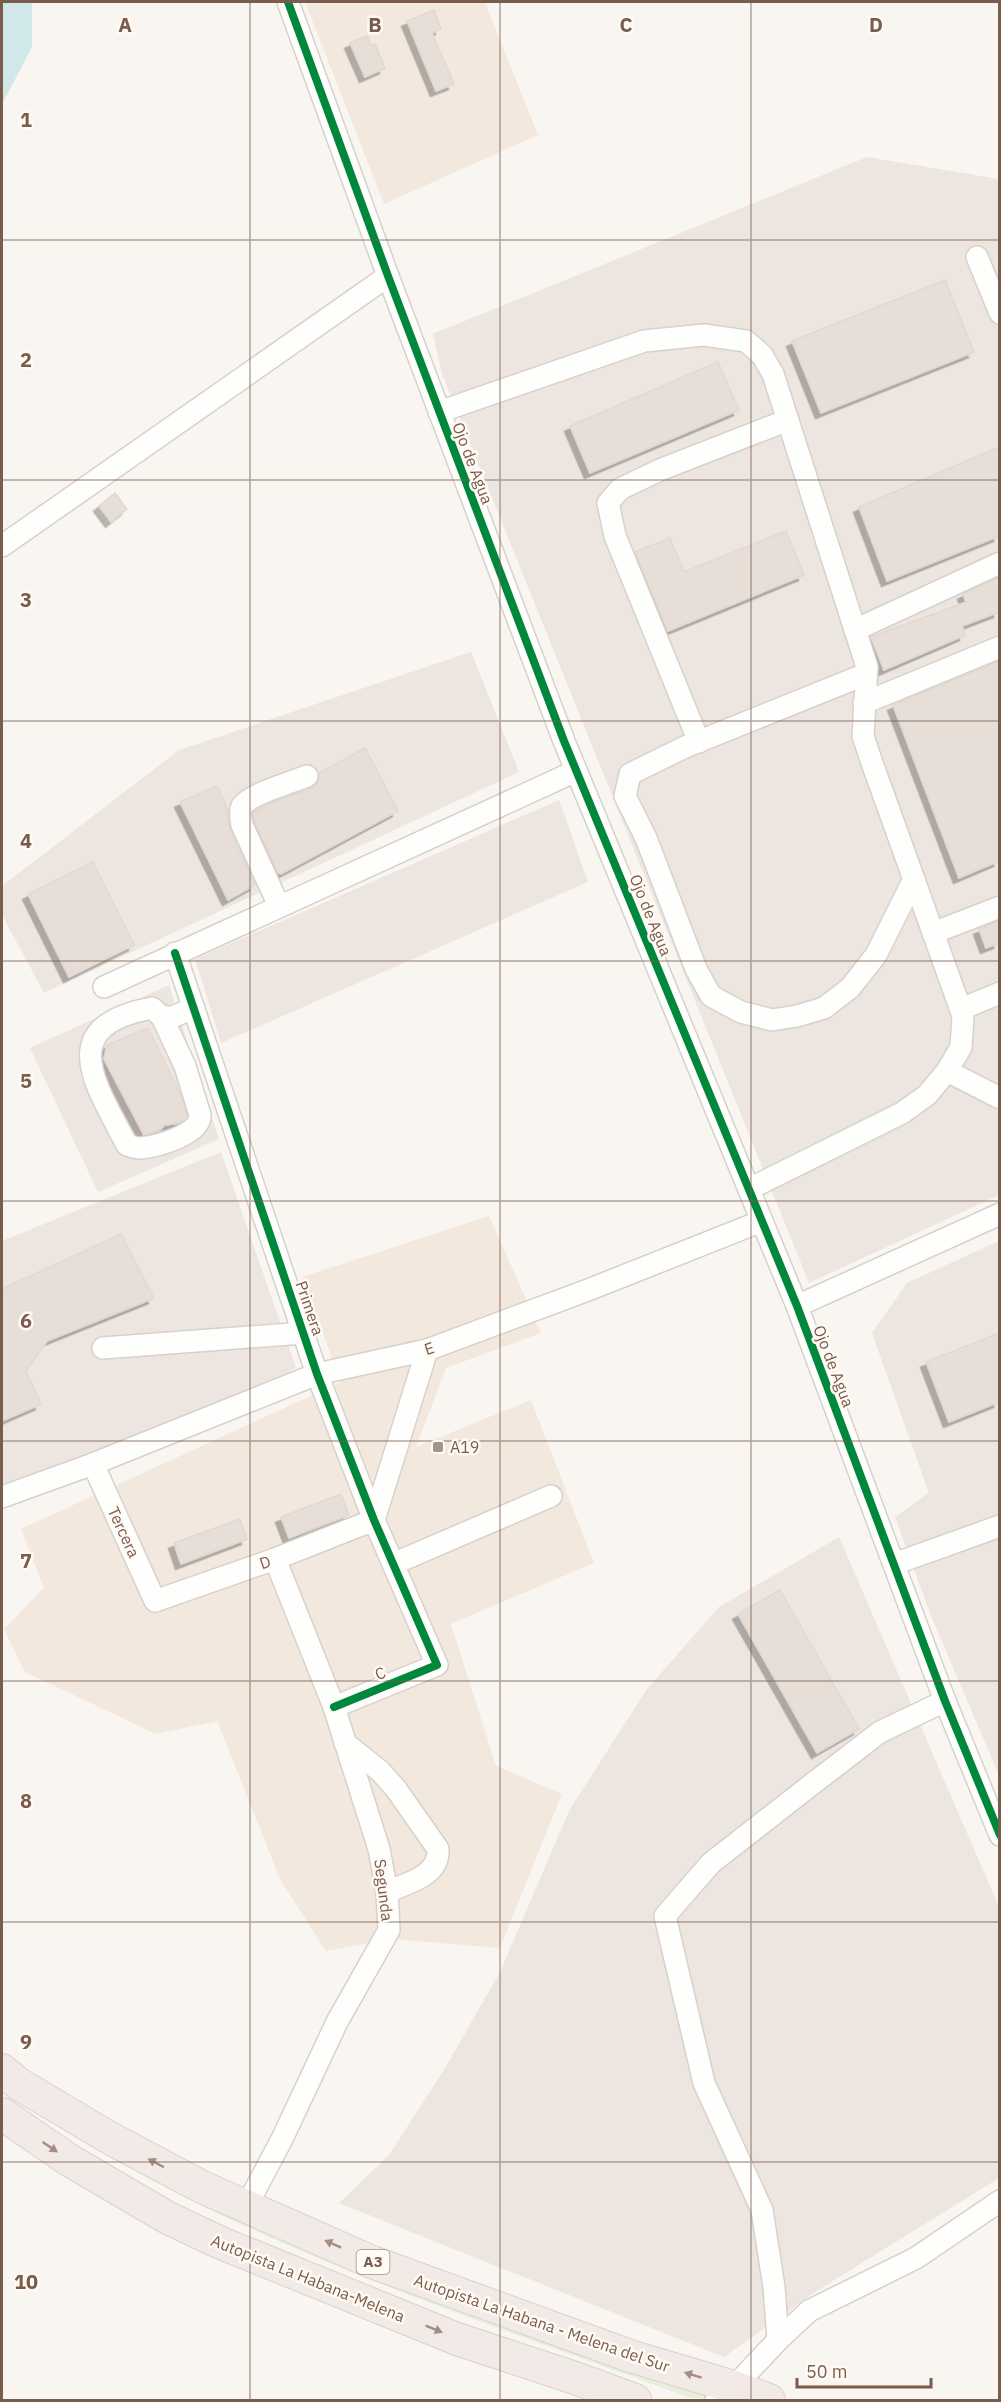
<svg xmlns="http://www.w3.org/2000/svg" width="1001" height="2402" font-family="'IBM Plex Sans',sans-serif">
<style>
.residential{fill:#f2e8de}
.industrial{fill:#ede5e0}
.green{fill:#e7f0db}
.water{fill:#d0e8ea}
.building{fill:#e6ded7;stroke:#e2d8d2;stroke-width:1.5;filter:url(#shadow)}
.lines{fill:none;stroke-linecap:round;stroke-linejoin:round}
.minor-casing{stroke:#d7d1cb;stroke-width:24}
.highway-casing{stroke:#dad1cc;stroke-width:34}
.minor{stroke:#fefefd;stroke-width:21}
.highway{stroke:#f2eae7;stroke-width:32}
.cycleway-casing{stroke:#fffaf3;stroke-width:11}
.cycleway{stroke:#00873e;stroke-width:8}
.oneway{fill:#a48e83}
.grid{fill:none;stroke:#7a5c4d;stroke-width:1.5;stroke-opacity:0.55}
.poi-dot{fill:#a69286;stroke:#fffaf3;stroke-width:2}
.labels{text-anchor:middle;stroke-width:5;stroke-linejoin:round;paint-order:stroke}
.shield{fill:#fffaf3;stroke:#a28b7f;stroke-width:1.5}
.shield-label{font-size:15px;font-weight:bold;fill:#7a5c4d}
.street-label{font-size:16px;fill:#7a5c4d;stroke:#fffaf3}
.poi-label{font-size:16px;fill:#7a5c4d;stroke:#fffaf3;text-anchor:start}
.grid-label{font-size:20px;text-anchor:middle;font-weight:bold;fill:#7a5c4d;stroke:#fffaf3;stroke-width:5;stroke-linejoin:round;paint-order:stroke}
</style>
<defs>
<filter id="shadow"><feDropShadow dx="-5.5" dy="5.5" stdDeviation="0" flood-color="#0004"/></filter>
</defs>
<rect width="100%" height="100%" fill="#f9f5f0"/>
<g class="residential">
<path d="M305 2H485L538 135 384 204Z"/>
<path d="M489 1216 541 1333 446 1368 416 1447 531 1400 594 1563 451 1624 496 1766 562 1794 500 1948 392 1939 326 1951 280 1879 217 1721 156 1734 25 1672 4 1629 44 1588 21 1529 341 1382 302 1277Z"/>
</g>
<g class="industrial">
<path d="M867 157 999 179V1195L809 1283 442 374 433 334Z"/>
<path d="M471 652 519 772 44 993 2 915V886L179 750Z"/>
<path d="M559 800 588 882 221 1043 195 959Z"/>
<path d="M169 985 219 1139 98 1192 30 1048Z"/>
<path d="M221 1152 296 1368 279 1378 2 1488V1241Z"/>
<path d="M999 1241V1775L931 1616 895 1517 929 1493 872 1333 907 1283Z"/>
<path d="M839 1537 999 1907V2178L815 2292 724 2357 339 2203 389 2155 444 2070 500 1972 570 1809 647 1689 719 1607Z"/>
</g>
<path class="green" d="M2 2089 707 2395 703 2399 688 2397C453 2311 209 2234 2 2089Z"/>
<path class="water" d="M2 2H32V47L2 104Z"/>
<g class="building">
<path d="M434 10 441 29 432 33 454 84 436 91 407 21Z"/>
<path d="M367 36 371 45 375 44 385 68 365 77 350 43Z"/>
<path d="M945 280 974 352 821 413 792 341Z"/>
<path d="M718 362 739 410 590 473 570 426Z"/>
<path d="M999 447V536L887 581 859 507Z"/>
<path d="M115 493 127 509 111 522 99 506Z"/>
<path d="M786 531 804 575 668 631 635 552 670 538 684 572Z"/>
<path d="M999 577V612L962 626 965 635 884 670 871 637 966 602 963 594Z"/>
<path d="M999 661V861L959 878 893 705Z"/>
<path d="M365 748 398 811 281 874 278 873 254 821 253 813 268 804 312 788 317 783 319 773Z"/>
<path d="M217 786 228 810 230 830 255 885 228 900 180 802Z"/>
<path d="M93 862 134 945 69 977 28 894Z"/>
<path d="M999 921V943L986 948 979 929Z"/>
<path d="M148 1028 181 1096 187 1116 179 1123 165 1125 158 1131 144 1135 104 1059 107 1045Z"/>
<path d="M121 1234 154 1298 47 1341 26 1371 41 1404 2 1421V1289Z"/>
<path d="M999 1333V1402L949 1422 926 1362Z"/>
<path d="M341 1494 349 1515 289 1538 281 1517Z"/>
<path d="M240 1519 247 1539 181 1564 174 1543Z"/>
<path d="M780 1590 859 1729 817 1753 738 1614Z"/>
</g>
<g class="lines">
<defs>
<g id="minor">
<path d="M288 2 388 276 564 741 797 1306 945 1701 1000 1835"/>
<path d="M977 257 1000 313"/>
<path d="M439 412 644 341 704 335 746 341 762 355 773 374 867 667 863 736 871 760 963 1016 961 1047 947 1071 927 1095 902 1113 749 1189"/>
<path d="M2 546 388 276"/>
<path d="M855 630 1000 563"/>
<path d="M866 674 685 747 630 774 625 796 646 838 696 969 711 996 741 1012 772 1020 797 1016 824 1008 850 988 876 955 914 879"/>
<path d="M864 703 1000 647"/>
<path d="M699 742 615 536 608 503 620 489 662 469 788 420"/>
<path d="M279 906 242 825C241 820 239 812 242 806 250 794 293 782 307 776"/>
<path d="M933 933 1000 907"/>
<path d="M175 953 317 1374 374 1520 437 1665 334 1707"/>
<path d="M104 987 576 771"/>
<path d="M961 1009 1000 993"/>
<path d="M162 1017 185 1066 200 1115C201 1134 159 1146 141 1148 137 1149 132 1146 127 1145 96 1085 53 1026 152 1008L162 1017H172L194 1008"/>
<path d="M947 1071 1000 1098"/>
<path d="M797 1306 1000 1214"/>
<path d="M103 1348 304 1333"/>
<path d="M93 1464 155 1601 275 1559 374 1520"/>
<path d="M2 1497 93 1464 317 1374 427 1350 588 1290 762 1221"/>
<path d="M374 1520 427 1350"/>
<path d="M393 1564 551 1496"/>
<path d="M894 1564 1000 1526"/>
<path d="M345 1743 380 1771 396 1789 438 1849C440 1876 407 1883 387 1892"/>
<path d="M247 2205 282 2139 337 2022 389 1930 387 1892 379 1849 334 1707 275 1559"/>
<path d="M778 2340 774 2287 762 2210 704 2083 665 1916 711 1863 811 1785 880 1732 945 1701"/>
<path d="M716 2400 734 2387 778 2340 809 2311 916 2258 1000 2201"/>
</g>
<g id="highway">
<path d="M2 2070 19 2084 108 2137 202 2187 372 2262 630 2356 734 2387 769 2400"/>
<path d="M2 2114 69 2160 168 2218 221 2243 457 2339 575 2378 635 2400"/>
</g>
</defs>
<use href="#minor" class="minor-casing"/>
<use href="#highway" class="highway-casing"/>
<use href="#minor" class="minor"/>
<use href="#highway" class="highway"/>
<defs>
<g id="cycleway">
<path d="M288 2 388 276 564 741 797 1306 945 1701 1000 1835"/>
<path d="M175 953 317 1374 374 1520 437 1665 334 1707"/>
</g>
</defs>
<use href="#cycleway" class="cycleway-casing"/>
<use href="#cycleway" class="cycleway"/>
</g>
<defs><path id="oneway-solid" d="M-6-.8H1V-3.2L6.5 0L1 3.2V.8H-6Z" transform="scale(1.5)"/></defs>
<g class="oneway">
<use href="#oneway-solid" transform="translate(50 2147) rotate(34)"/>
<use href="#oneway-solid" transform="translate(156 2163) rotate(-152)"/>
<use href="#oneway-solid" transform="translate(333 2244) rotate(-156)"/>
<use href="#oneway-solid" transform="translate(434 2329) rotate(22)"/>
<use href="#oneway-solid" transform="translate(693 2375) rotate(-163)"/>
</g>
<path class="grid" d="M250 2V2400M500 2V2400M751 2V2400M2 240H1000M2 480H1000M2 721H1000M2 961H1000M2 1201H1000M2 1441H1000M2 1681H1000M2 1922H1000M2 2162H1000"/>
<rect class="poi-dot" x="432" y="1441" width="12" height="12" rx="3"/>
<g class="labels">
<rect class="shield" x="356.5" y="2250" width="33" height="24" rx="4.5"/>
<g class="shield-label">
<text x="373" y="2267">A3</text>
</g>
<g class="street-label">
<text transform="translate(473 463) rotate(69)" y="6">Ojo de Agua</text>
<text transform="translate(651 915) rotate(68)" y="6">Ojo de Agua</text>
<text transform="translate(310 1308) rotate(71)" y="6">Primera</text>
<text transform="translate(429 1348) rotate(-18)" y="6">E</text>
<text transform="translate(834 1366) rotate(69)" y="6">Ojo de Agua</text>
<text transform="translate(124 1532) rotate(65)" y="6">Tercera</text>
<text transform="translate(265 1562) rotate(-20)" y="6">D</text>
<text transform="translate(380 1673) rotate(-22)" y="6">C</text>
<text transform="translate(384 1890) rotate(83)" y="6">Segunda</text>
<text transform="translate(308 2278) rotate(22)" y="6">Autopista La Habana-Melena</text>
<text transform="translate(542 2323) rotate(19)" y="6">Autopista La Habana - Melena del Sur</text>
</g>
<g class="poi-label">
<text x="450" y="1453">A19</text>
</g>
</g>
<g class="grid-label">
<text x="125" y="32">A</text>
<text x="375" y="32">B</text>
<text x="626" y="32">C</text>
<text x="876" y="32">D</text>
<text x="26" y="127">1</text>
<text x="26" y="367">2</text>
<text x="26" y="607">3</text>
<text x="26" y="848">4</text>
<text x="26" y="1088">5</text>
<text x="26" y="1328">6</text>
<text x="26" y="1568">7</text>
<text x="26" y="1808">8</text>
<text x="26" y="2049">9</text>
<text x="26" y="2289">10</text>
</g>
<rect width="1001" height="2402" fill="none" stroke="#7a5c4d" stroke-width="6"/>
<path d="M797 2378v9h134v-9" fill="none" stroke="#7a5c4d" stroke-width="3"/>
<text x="806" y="2378" font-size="18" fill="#7a5c4d" stroke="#fffaf3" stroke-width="4.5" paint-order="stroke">50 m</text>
</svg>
